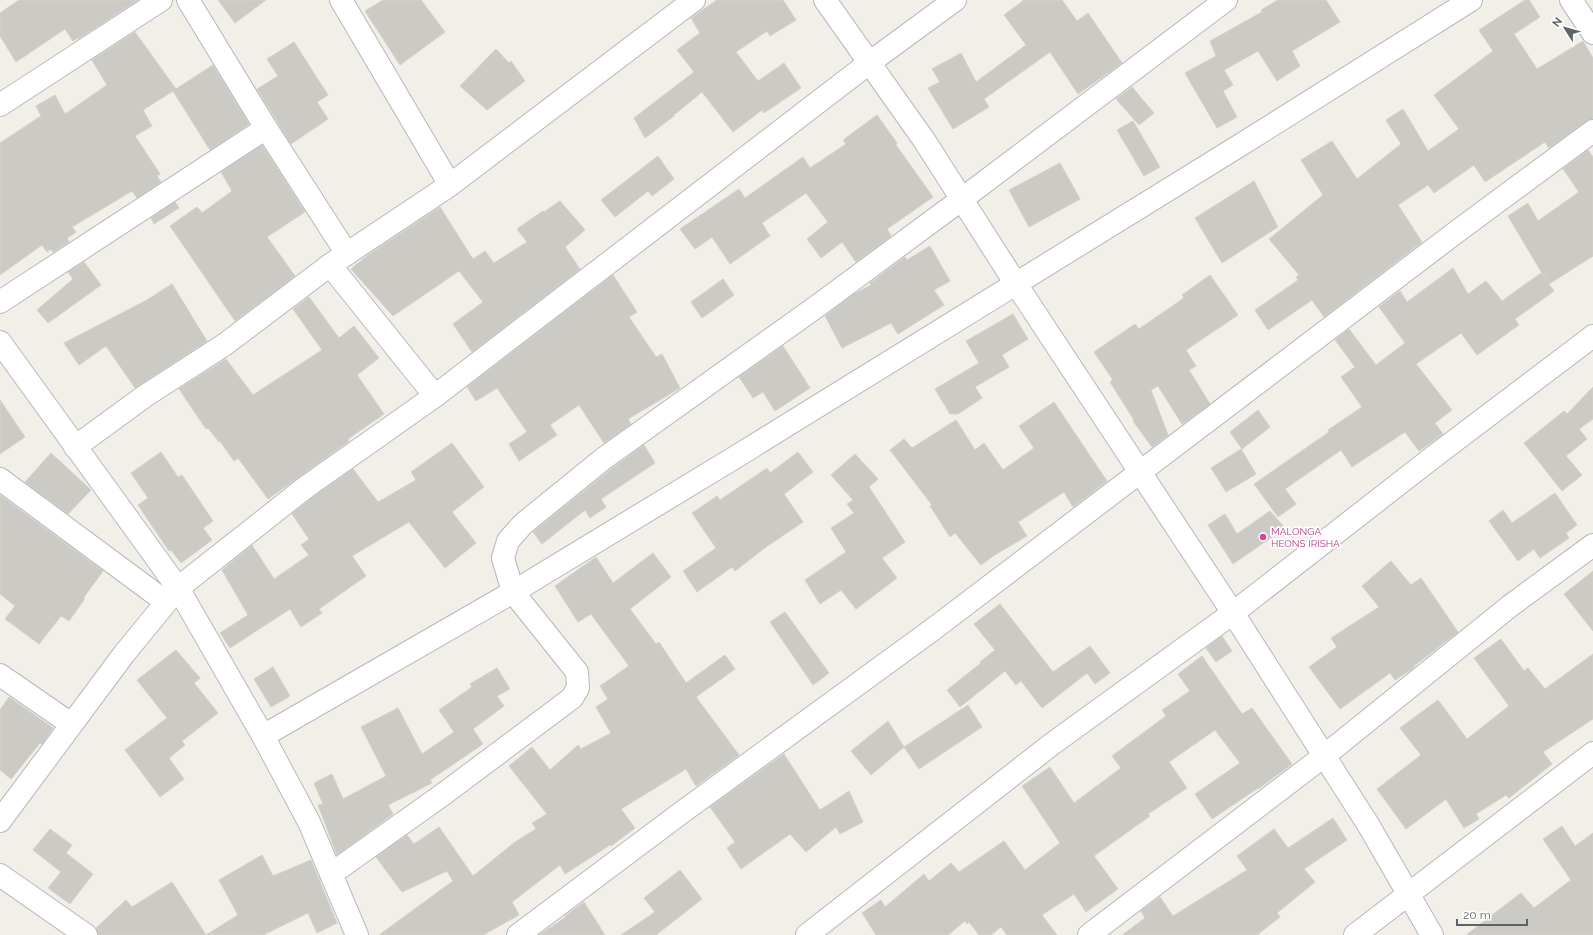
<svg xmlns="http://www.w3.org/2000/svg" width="1593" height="935" font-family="Raleway,sans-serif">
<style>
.building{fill:#cccac5;stroke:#d6d1c6}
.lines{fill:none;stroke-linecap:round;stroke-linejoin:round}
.street-casing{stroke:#b5b8bc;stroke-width:24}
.secondary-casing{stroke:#b6babf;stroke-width:24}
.street{stroke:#fff;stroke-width:22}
.secondary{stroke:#fff;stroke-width:22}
.hotel-dot{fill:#d1479c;stroke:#fff;stroke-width:1.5}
.labels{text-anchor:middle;stroke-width:3.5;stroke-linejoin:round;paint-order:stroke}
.hotel-label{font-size:10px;fill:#b23c85;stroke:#fff;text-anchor:start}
</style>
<rect width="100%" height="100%" fill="#f1efe8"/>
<g class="building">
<path d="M19 0H138L78 39V38L73 41 65 29 16 62 0 36V13Z"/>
<path d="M218 0H266L235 23Z"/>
<path d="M383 0H421L445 32 400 65 365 11Z"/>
<path d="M717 0H783L796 20 770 36 767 31 736 52 758 81 784 63 801 88 764 113 762 110 733 132 702 92 674 115V116L645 138 634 118 694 72 677 50 700 33 691 18Z"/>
<path d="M1024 0H1062L1077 21 1088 13 1122 63 1078 94 1050 52 984 99 989 107 953 129 928 88 940 82 932 69 961 53 976 82 1026 45 1004 15Z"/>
<path d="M1278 0H1326L1340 22 1292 51 1300 66 1277 81 1258 51 1224 70 1233 85 1223 91 1237 117 1217 128 1185 73 1216 56 1210 41 1262 12 1261 10Z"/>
<path d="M1525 0H1529L1540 17 1514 34 1537 69 1583 41 1593 58V119L1586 121 1549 148 1545 142 1485 182 1474 165 1434 193 1428 185 1398 205 1422 242 1324 317 1312 300 1268 330 1255 310 1298 280 1296 277 1299 275 1269 239 1323 195 1301 160 1332 141 1357 179 1401 144 1386 120 1403 109 1428 151 1459 129 1434 95 1493 51 1479 30Z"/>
<path d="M135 32 176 89 213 65 249 124 210 150 173 91 143 110 152 126 135 136 160 174 157 176 161 182 137 198 132 191 72 227 76 232 67 238 69 242 53 252 51 249 47 252 42 245 0 275V143L41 116 36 106 55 95 65 114 107 85 92 60Z"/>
<path d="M294 42 328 95 317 102 328 119 291 144 257 89 278 76 267 59Z"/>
<path d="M496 49 509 63 511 61 525 81 487 110 460 86Z"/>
<path d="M1132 87 1154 113 1139 125 1116 99Z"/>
<path d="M877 115 897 143 896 145 933 197 887 229 891 236 856 262 842 242 821 258 807 239 828 222 806 193 762 223 770 236 730 264 712 237 695 249 680 229 739 189 745 198 803 157 810 168 846 144 843 140Z"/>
<path d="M1133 121 1160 167 1144 176 1117 130Z"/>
<path d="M262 145 305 212 267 237 295 276 235 321 170 226 197 207 202 213 232 191 221 172Z"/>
<path d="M1588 150 1593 157V256L1549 284 1554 291 1515 319 1519 325 1477 355 1461 333 1416 364 1452 410 1435 423 1443 434 1419 451 1405 432 1352 467 1341 450 1285 489 1296 504 1278 517 1254 484 1329 432 1328 430 1362 407 1341 377 1355 367 1335 340 1349 329 1376 365 1405 343 1379 307 1400 291 1407 302 1453 268 1468 294 1486 281 1502 301 1541 273 1546 280 1508 216 1528 203 1538 221 1579 192 1563 169Z"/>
<path d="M658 156 674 179 652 196 648 191 615 217 601 200Z"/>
<path d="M1060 163 1080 199 1029 227 1009 190Z"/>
<path d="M1254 181 1278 227 1222 263 1195 218Z"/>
<path d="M560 201 585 230 565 247 580 269 472 352 453 324 483 302 459 271 393 316 351 269 368 255 440 207 473 259 485 251 494 263 527 242 517 229 543 211 544 212Z"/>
<path d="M175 202 179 208 154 224 151 218Z"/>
<path d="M930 246 950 281 934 290 944 305 898 334 891 323 842 348 825 316 854 294 871 285 870 283 905 257 907 260Z"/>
<path d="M84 262 101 285 48 323 37 310 73 279 68 272Z"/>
<path d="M613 275 637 312 629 317 656 357 662 354 680 388 628 419 631 424 604 443 579 405 550 425 557 435 519 461 509 444 527 432 497 388 476 401 467 387Z"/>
<path d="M1210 275 1238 315 1186 350 1196 366 1189 370 1210 404 1182 424 1158 386 1151 390 1168 435 1152 447 1133 421 1134 420 1110 382 1113 380 1094 352 1135 324 1139 329 1184 298 1182 295Z"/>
<path d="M723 279 734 295 702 318 691 302Z"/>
<path d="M172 284 207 341 135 388 106 346 79 365 64 343 147 300Z"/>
<path d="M309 297 339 338 354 326 379 358 357 375 384 414 348 439 349 441 268 499 238 458 234 461 220 441 219 442 208 428 206 429 179 389 226 359 253 395 322 350 293 309Z"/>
<path d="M1013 314 1028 339 1002 355 1009 367 975 387 982 398 958 414H950L935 389 979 363 966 341Z"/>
<path d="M783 346 810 388 775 411 763 392 753 398 739 377Z"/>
<path d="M1593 387V419L1579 429 1587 439 1566 456 1582 475 1562 491 1524 443 1564 411 1567 414Z"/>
<path d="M0 400 25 437 0 454Z"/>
<path d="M1054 402 1107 481 1073 507 1064 492 1018 522 1027 536 993 556 981 565 955 533 950 537 930 506 932 505 890 450 904 439 912 448 956 420 975 450 984 443 1003 470 1034 448 1019 426Z"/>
<path d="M1258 410 1270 427 1242 449 1230 432Z"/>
<path d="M452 443 484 487 452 512 476 543 445 568 409 522 352 556 366 576 319 609 322 613 301 627 290 609 230 648 220 633 248 615 222 570 252 545 274 579 309 555 301 545 309 539 292 514 313 497 353 469 378 502 416 480 411 472Z"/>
<path d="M644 445 655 463 601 499 606 507 590 518 585 510 542 544 533 532 611 469Z"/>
<path d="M1241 449 1256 474 1226 492 1211 468Z"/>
<path d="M161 452 178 477 182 475 213 521 203 528 212 540 181 563 171 550 169 551 138 505 148 498 131 473Z"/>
<path d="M798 452 813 472 784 494 803 522 766 547 735 571 732 567 697 592 683 571 716 548 692 513 717 496 720 500 767 468 770 473Z"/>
<path d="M51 453 91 490 68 514 25 482Z"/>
<path d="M855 454 878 479 869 487 905 542 882 558 897 578 856 609 841 590 820 604 805 580 846 552 831 528 854 513 847 504 853 500 831 475Z"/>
<path d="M1555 493 1577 525 1566 533 1569 538 1540 558 1534 549 1518 561 1489 521 1503 510 1512 523Z"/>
<path d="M0 495 103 571 84 597V600L69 621 61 616 39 644 5 619 15 606 0 594Z"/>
<path d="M1270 511 1285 528 1233 564 1208 525 1225 514 1237 534Z"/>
<path d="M653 553 671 577 630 609 656 644 659 642 686 683 725 655 735 669 696 697 739 755 696 786 686 769 621 809 635 828 611 846 610 845 565 874 560 865 512 902 519 915 483 935H379L453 881 447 871 402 892 376 857 407 835 414 844 439 827 473 876 515 842 536 829 532 823 547 814 509 766 532 747 550 770 578 745 581 749 611 733 596 707 608 699 600 686 629 666 591 614 578 622 555 586 596 557 613 583Z"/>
<path d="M1391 561 1411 585 1421 578 1458 632 1414 666V667L1412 669 1395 680 1390 673 1340 709 1309 667 1337 647 1331 638 1379 607 1362 586Z"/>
<path d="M1593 571V631L1564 594Z"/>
<path d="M1000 604 1053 672 1090 646 1110 673 1095 684 1087 673 1042 708 1021 681 1016 685 1005 671 960 707 947 690 981 663 980 662 995 650 974 624Z"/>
<path d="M785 612 829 673 813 685 770 622Z"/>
<path d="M1222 636 1232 651 1216 662 1206 648Z"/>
<path d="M1501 639 1524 671 1528 668 1545 689 1593 654V719L1543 752 1552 764 1509 798 1506 795 1476 814 1479 819 1464 828 1446 799 1406 829 1377 789 1421 755 1400 728 1438 700 1467 739 1509 706 1474 658Z"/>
<path d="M176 650 200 678 194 683 218 713 182 741 185 745 169 758 184 779 160 797 125 750 167 718 137 680Z"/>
<path d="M1202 656 1242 714 1252 708 1292 764 1258 789V788L1212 819 1195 794 1240 763 1215 730 1169 762 1187 788 1148 814 1150 816 1094 856 1118 889 1086 912 1074 894 1042 915 1057 935H1007L1001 927 991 935H979L969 922 967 924 965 921 948 935H876L862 913 881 900 885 907 924 874 929 881 951 863 959 872 1004 841 1025 870 1060 843 1022 786 1050 767 1074 803 1121 768 1112 756 1166 716 1162 710 1190 691 1178 674Z"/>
<path d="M273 667 290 696 271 707 254 679Z"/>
<path d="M497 668 510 689 497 696 504 706 473 729 483 744 430 780 432 783 388 805 393 814 337 855 318 805 323 804 314 783 332 774 343 799 386 776 361 727 398 708 422 754 454 732 439 710 472 687 470 684Z"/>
<path d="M9 697 53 728 42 744 40 743 11 779 0 770V710Z"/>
<path d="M968 705 982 727 919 769 904 747Z"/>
<path d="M888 721 904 747 871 775 851 751Z"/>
<path d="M784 754 820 810 849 791 863 822 840 834 836 827 806 852 790 834 741 869 727 848 735 842 710 807Z"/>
<path d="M1333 818 1347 840 1304 869 1315 882 1277 913 1280 917 1257 935H1122L1145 918 1141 911 1160 897 1173 916 1247 870 1237 856 1274 829 1288 848Z"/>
<path d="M1562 826 1575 846 1593 833V935H1466L1521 893 1534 908 1571 880 1543 839Z"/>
<path d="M50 829 72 845 66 853 93 874 70 904 48 888 61 872 33 850Z"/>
<path d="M262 855 273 876 311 860 337 923 317 933 308 913 263 935H206L238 915 219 880Z"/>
<path d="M680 870 702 899 656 935H621L655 912 644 898Z"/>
<path d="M172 882 206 935H98L96 928 126 900 132 907Z"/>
<path d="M584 902 605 935H539L566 917 565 916Z"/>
</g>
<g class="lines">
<defs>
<g id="street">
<path d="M188 0 266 128 347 254"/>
<path d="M341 0 450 185"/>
<path d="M825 0 924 140 1016 284 1233 613 1369 826 1432 935"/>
<path d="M1571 0 1593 33"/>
<path d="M0 105 161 0"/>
<path d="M330 265 435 396"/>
<path d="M0 302 266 128"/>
<path d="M75 447 145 396 224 345 330 265 450 185 694 0"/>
<path d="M0 479 166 602"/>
<path d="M0 675 71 724"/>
<path d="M263 736 513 592 734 458 1242 144 1471 0"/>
<path d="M0 821 124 654 178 588 306 487 435 396 869 63 955 0"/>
<path d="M331 874 445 793 572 698 578 688 577 672 513 592 503 558 508 541 523 524 603 459 816 307 962 199 1226 0"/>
<path d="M0 875 86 935"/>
<path d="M518 935 681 813 932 630 1459 230 1593 131"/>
<path d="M807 935 1052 744 1233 613 1432 458 1593 336"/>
<path d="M1089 935 1324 756 1510 606 1593 545"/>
<path d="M1355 935 1593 753"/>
</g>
<path id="secondary" d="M0 342 178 588 263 736 309 822 357 935"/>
</defs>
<use href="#street" class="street-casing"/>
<use href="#secondary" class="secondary-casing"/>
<use href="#street" class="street"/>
<use href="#secondary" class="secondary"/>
</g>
<circle class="hotel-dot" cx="1263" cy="537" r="4"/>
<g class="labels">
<g class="hotel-label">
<text x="1271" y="535">MALONGA<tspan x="1271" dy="12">HEONS IRISHA</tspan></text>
</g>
</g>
<g transform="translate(1565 28) rotate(307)" stroke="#ffffff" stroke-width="3" paint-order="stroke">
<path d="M0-3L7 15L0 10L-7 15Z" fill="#5f6368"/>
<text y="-6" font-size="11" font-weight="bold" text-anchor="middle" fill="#5f6368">N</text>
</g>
<path d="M1457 919v6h70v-6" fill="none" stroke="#5f6368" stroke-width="2"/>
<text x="1463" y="919" font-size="12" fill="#5f6368" stroke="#ffffff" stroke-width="3" paint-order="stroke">20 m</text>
</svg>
